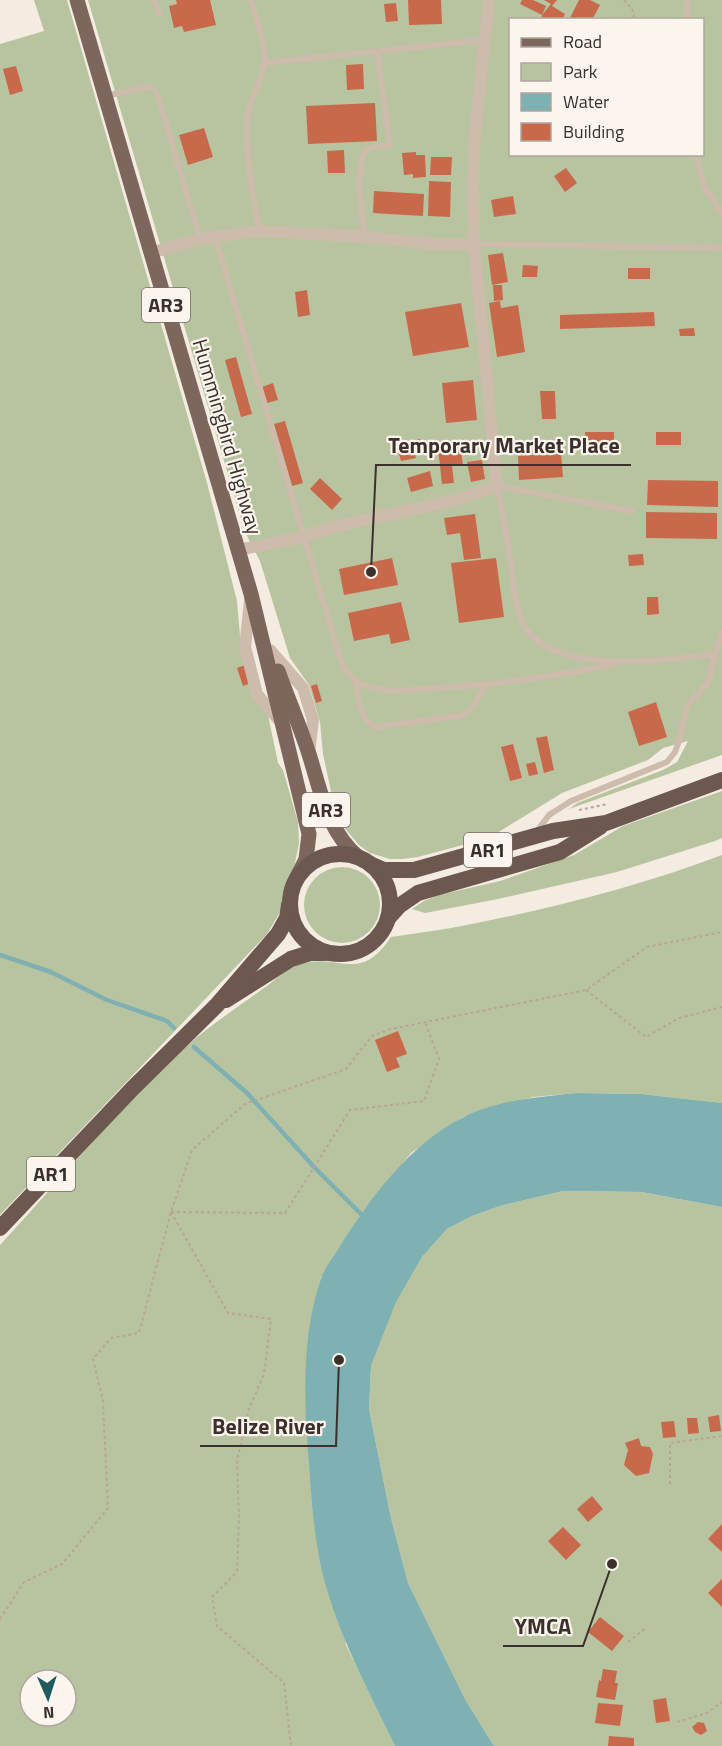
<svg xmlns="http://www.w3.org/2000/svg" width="722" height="1746" font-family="'Titillium Web',sans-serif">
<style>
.green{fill:#b8c4a0;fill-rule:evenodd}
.water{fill:#7fb0b2}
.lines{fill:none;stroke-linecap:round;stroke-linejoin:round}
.stream{stroke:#7fb0b2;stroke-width:4.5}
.building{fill:#c8694b}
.path{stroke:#b9a596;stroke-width:2;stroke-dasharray:3 3;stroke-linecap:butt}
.service{stroke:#cdbbac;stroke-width:6}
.minor{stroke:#cdbbac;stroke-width:12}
.primary{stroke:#7d675c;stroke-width:15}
.trunk{stroke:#6c584f;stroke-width:16}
.labels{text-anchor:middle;stroke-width:4.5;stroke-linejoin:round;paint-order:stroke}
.shield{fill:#fbf5ee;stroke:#756b66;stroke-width:1.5}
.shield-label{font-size:20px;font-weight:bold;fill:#3b302b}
.street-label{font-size:21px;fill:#3b302b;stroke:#fbf5ee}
.leader{fill:none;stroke:#3b302b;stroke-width:2}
.callout-dot{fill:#3b302b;stroke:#fbf5ee;stroke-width:2}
.callout-label{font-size:22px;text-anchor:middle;font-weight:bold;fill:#3b302b;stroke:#fbf5ee;stroke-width:4.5;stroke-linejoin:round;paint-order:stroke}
</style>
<rect width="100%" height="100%" fill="#f4ebe1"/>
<g class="green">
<path d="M34 0H67L207 483 237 601 241 647 268 715 278 763 283 770 298 822 299 843 294 868 279 914 267 934 0 1215V44L44 31Z"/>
<path d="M88 0H722V755L569 809 577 803 663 770 677 762 688 741 663 748 648 760 562 793 489 838 418 857 402 859H390L370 853 359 845 341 824 335 810 323 754 320 722 309 685 290 658 260 561 245 532ZM510 20H702V154H510Z"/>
<path d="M722 791V838L715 841 617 872 498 899 425 913 412 909 424 901 439 895 500 881 574 855 623 826Z"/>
<path d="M722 855V1103L641 1094 577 1093 533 1097 494 1107 463 1117 411 1153 362 1213 321 1278 346 1645 395 1746H0V1245C60 1180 118 1109 183 1049 209 1026 239 1006 267 986 277 978 289 967 302 964 339 952 359 985 391 937 416 933 442 930 467 925 553 908 640 886 722 855ZM30 1680H66V1716H30Z"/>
<circle cx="342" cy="905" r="38"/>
<path d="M563 1191 641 1192 722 1207V1746H494L465 1699 408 1583 391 1518 369 1409 371 1366 396 1301 422 1257 447 1229 472 1216 500 1206Z"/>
</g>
<path class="water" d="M577 1093 641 1094 722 1103V1207L641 1192 563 1191 500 1206 472 1216 447 1229 422 1257 396 1302 371 1366 369 1409 391 1518 408 1583 465 1699 494 1746H395C371 1696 344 1646 328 1593 315 1551 312 1507 309 1463 304 1404 301 1336 321 1279 324 1268 333 1258 339 1248 370 1198 409 1145 462 1118 497 1100 539 1097 577 1093Z"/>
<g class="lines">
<g class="stream">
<path d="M0 955 51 972 107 1000 167 1021 174 1028"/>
<path d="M194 1047 247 1093 314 1167 364 1217"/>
</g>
</g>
<g class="building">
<path d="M176 0H210L216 25 184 32 182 26 174 28 169 6 177 4Z"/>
<path d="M408 0H441L442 24 409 25Z"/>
<path d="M522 0H533L546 6 542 15 520 4Z"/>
<path d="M544 0H557L552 6 565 14 562 20H541L542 15 551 4Z"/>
<path d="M579 0H590L600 5 592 20H569Z"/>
<path d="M396 3 398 21 386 22 384 4Z"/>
<path d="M363 64 364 89 347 90 346 65Z"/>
<path d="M16 66 23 91 10 95 3 69Z"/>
<path d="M375 103 377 141 308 144 306 106Z"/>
<path d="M204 128 213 157 188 165 179 135Z"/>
<path d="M344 150 345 173H328L327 151Z"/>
<path d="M416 152V155H425L426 177 413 178V174L404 175 402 153Z"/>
<path d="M431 157H452L451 175H430Z"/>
<path d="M566 168 577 183 565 192 554 176Z"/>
<path d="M429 181 451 182 450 217 428 216Z"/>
<path d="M374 191 424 194 423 216 373 213Z"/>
<path d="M513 196 516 214 494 217 491 200Z"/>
<path d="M503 253 508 282 492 285 488 255Z"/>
<path d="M523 265 538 266 537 277H522Z"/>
<rect x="628" y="268" width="22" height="11"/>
<path d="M493 285H502L503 300 494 301Z"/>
<path d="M307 290 310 315 298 317 295 292Z"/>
<path d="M500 301 501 308 518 305 525 352 497 357 489 303Z"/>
<path d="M461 303 469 347 413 356 405 312Z"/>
<path d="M654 312 655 326 560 329V315Z"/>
<path d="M694 328 695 336H680L679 329Z"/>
<path d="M236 357 252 414 241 417 225 360Z"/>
<path d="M473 380 477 420 446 423 442 383Z"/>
<path d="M273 383 278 400 267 403 262 387Z"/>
<path d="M540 391H555L556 419H542Z"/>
<path d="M285 421 303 483 292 486 274 424Z"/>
<rect x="585" y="432" width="29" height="13"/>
<rect x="656" y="432" width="25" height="13"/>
<path d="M420 439 423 449 414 451 416 458 401 461 399 454 392 456 390 445Z"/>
<path d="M460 445 463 465 452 466 454 483 442 484 438 448Z"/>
<path d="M561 453 563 477 519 480 518 456Z"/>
<path d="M482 460 485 479 471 482 467 462Z"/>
<path d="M430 471 433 486 411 492 407 478Z"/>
<path d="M320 478 342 499 332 510 310 489Z"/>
<path d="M648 480 718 481V507L647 505Z"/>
<path d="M646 512 717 513V539L646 538Z"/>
<path d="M475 514 481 558 464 560 460 533 447 535 444 518Z"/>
<path d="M643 554 644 565 629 566 628 555Z"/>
<path d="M392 558 398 585 344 595 339 569Z"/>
<path d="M496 558 504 617 459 623 451 563Z"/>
<path d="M647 597H658L659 614 647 615Z"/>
<path d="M401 602 410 640 391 644 389 634 354 641 348 613Z"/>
<path d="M245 665 251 683 243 686 237 668Z"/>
<path d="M317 684 322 701 316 703 311 686Z"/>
<path d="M656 702 667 737 639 746 628 712Z"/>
<path d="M547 736 554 770 544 773 536 738Z"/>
<path d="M513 744 522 778 510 781 501 747Z"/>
<path d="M535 762 538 774 529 776 526 764Z"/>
<path d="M398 1031 407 1054 396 1058 400 1067 387 1072 375 1040Z"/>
<path d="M719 1415 721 1431 710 1432 708 1417Z"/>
<path d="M687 1418H697L699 1433 688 1434Z"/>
<path d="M674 1421 676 1437 663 1438 661 1422Z"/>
<path d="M639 1438 641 1446 650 1447 653 1454 649 1473 636 1476 624 1465 628 1450 625 1443Z"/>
<path d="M592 1496 603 1509 588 1522 577 1509Z"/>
<path d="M722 1524V1552L708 1539Z"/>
<path d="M563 1527 581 1545 566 1560 548 1541Z"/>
<path d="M722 1579V1607L708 1593Z"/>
<path d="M600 1617 624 1636 612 1651 588 1632Z"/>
<path d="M603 1669 617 1671 615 1683H618L615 1700 596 1697 599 1680 601 1681Z"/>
<path d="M666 1698 670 1721 656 1723 653 1700Z"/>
<path d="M598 1703 623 1705 620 1726 595 1723Z"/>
<path d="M698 1722 704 1723 707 1731 701 1735 695 1732 692 1727Z"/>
<path d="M609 1736 634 1738V1746H608Z"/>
</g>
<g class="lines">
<g class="path">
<path d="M624 0 632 9 635 20"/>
<path d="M579 810 608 804"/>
<path d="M586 990 646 1037 679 1018 722 1007"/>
<path d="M171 1212 228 1313 271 1319 264 1374 249 1409 237 1460 239 1517 237 1572 212 1597 217 1626 284 1683 291 1746"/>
<path d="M171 1212 285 1213 350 1110 424 1101 439 1059 425 1022"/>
<path d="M670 1484V1443L722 1436"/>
<path d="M0 1619 24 1582 62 1564 108 1508 103 1401 93 1359 111 1338 139 1333 171 1212 192 1150 245 1104 346 1069 372 1036 391 1029 586 990 647 947 722 932"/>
<path d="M628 1642 646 1628"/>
<path d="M677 1722 707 1713 722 1702"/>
</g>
<g class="service">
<path d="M154 0 160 14"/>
<path d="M251 0C258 25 270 51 261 77 256 93 248 102 247 121 245 150 253 202 260 231"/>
<path d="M687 0 688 20"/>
<path d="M264 63 485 40"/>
<path d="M105 96 146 87 152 88 157 92 200 239"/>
<path d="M696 154 704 186 722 213"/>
<path d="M215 237 341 661C347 672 353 682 366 686 384 693 406 690 425 689 490 685 554 678 617 663"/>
<path d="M366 237C360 209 356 180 364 152L372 147 390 145 377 51"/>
<path d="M474 244 722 248"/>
<path d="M632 511 497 486C502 511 507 537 511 563 513 581 514 600 520 617 543 679 665 660 715 654"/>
<path d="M356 682C358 698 359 721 376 727L459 716 467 713 472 708 487 684"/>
<path d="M537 831 549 815 571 801 667 762 675 752 679 741 687 706 707 684 710 677 715 654 722 633"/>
</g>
<g class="minor">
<path d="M150 253 200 239 260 231 366 237 434 244H474"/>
<path d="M238 550 303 537 337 526 456 500 497 486 474 244 473 186 475 134 489 0"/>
<path d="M250 601 245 647 257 694 281 723"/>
<path d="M270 650 303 688 313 720 309 753"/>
</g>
<g class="primary">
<path d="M77 0 251 594 309 834 306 859 297 877"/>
<path d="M278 671C288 699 300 726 309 754 321 792 327 830 358 857"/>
</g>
<g class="trunk">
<circle cx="340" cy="904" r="50"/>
<path d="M370 864 384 870H414L553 831 606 823 722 780"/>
<path d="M389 917 399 906 418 893 560 852 600 827"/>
<path d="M226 1000 291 959 310 953H325"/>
<path d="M0 1228 132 1089 217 1005 278 934 287 918 289 905"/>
</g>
</g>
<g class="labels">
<g class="shield">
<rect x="142" y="288" width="48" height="34" rx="4.5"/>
<rect x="302" y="793" width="48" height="34" rx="4.5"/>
<rect x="464" y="833" width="48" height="34" rx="4.5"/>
<rect x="27" y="1157" width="48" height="34" rx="4.5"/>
</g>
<g class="shield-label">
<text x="166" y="312">AR3</text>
<text x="326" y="817">AR3</text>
<text x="488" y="857">AR1</text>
<text x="51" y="1181">AR1</text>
</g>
<g class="street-label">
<text transform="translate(227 437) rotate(74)" y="7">Hummingbird Highway</text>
</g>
</g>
<path class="leader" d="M371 572L376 465H631M339 1360L336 1446H200M612 1564L583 1646H503"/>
<g class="callout-dot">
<circle cx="371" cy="572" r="6"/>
<circle cx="339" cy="1360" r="6"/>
<circle cx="612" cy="1564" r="6"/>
</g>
<g class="callout-label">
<text x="504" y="453">Temporary Market Place</text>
<text x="268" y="1434">Belize River</text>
<text x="543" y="1634">YMCA</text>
</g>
<rect x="509" y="18" width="195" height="138" fill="#fbf5ee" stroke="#aea6a0" stroke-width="1.5"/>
<rect x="521" y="38" width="30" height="9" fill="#7d675c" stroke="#aea6a0" stroke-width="1.5"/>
<text x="563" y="48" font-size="18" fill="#3b302b">Road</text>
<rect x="521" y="63" width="30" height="18" fill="#b8c4a0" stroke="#aea6a0" stroke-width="1.5"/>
<text x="563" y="78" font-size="18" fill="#3b302b">Park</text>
<rect x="521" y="93" width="30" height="18" fill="#7fb0b2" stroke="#aea6a0" stroke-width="1.5"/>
<text x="563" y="108" font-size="18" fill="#3b302b">Water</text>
<rect x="521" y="123" width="30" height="18" fill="#c8694b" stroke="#aea6a0" stroke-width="1.5"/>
<text x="563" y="138" font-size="18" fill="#3b302b">Building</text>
<g transform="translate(48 1698) rotate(177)"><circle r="28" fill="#fbf5ee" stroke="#aea6a0" stroke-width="1.5"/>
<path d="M0-4.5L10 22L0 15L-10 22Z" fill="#1f5a5e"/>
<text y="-9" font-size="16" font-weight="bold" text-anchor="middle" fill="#3b302b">N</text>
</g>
</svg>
